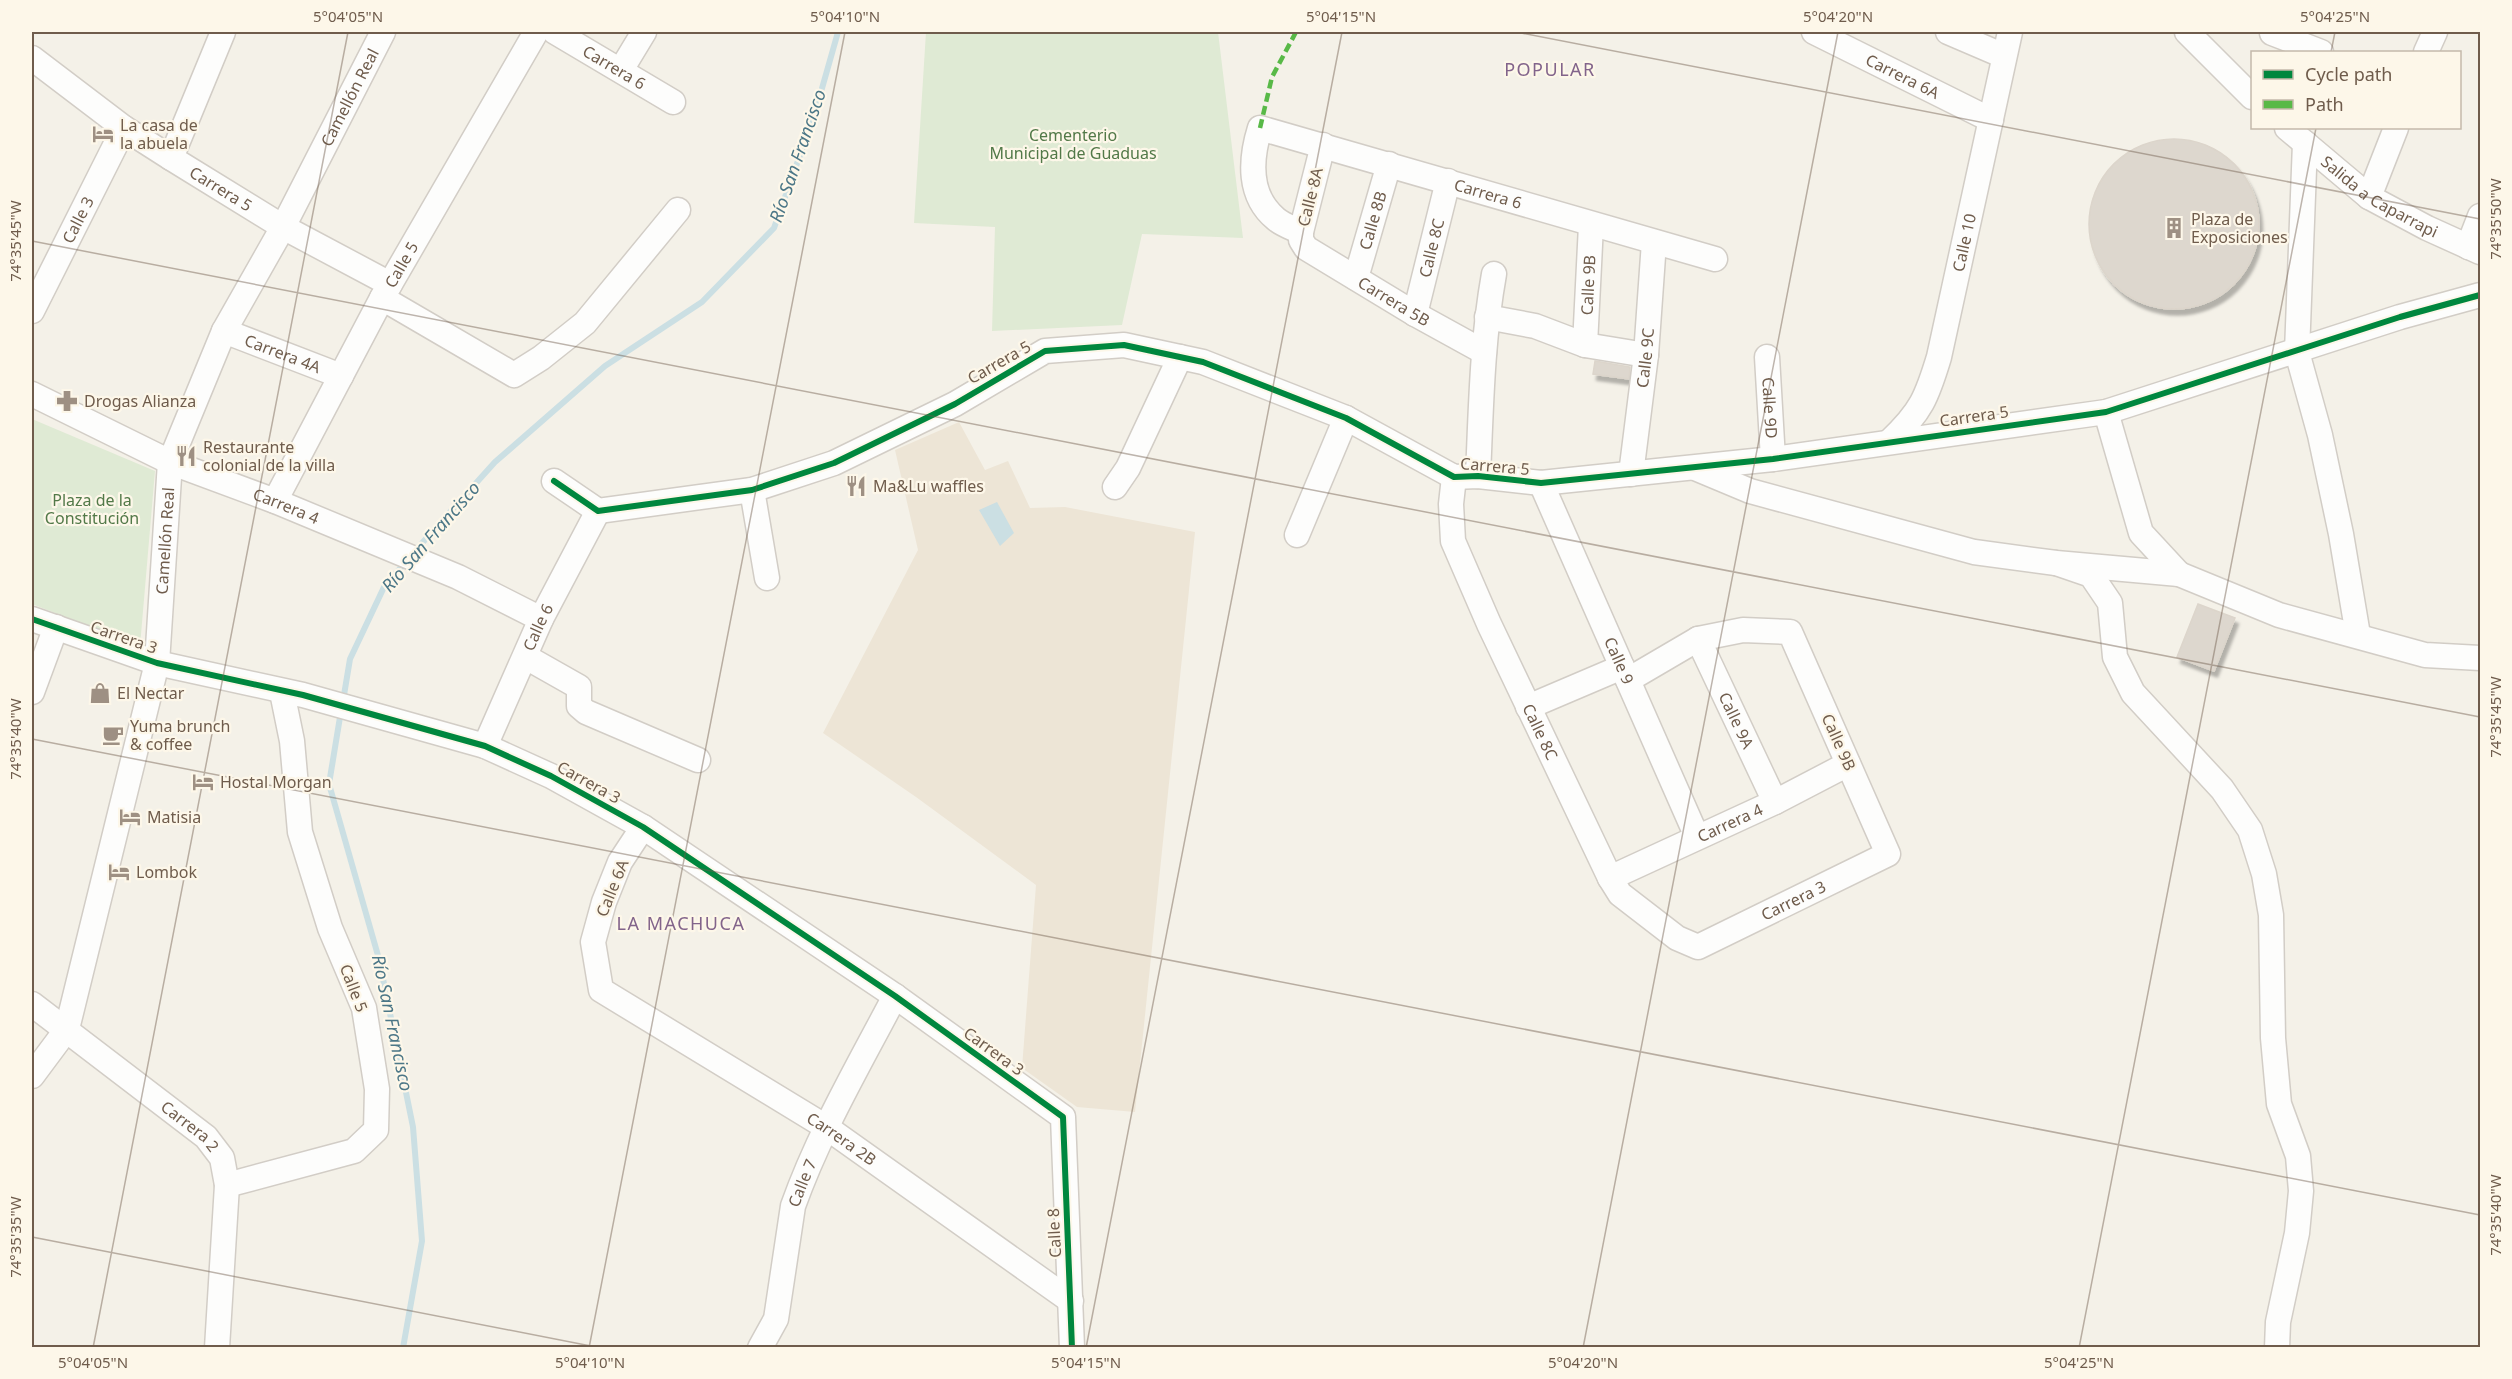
<svg xmlns="http://www.w3.org/2000/svg" width="2512" height="1379" font-family="'Noto Sans',sans-serif">
<style>
.residential{fill:#ede5d6}
.green{fill:#dfead4}
.water{fill:#cbdfe3}
.lines{fill:none;stroke-linecap:round;stroke-linejoin:round}
.stream{stroke:#cbdfe3;stroke-width:6}
.building{fill:#ddd7ce;stroke:#dcd5cb;stroke-width:1.5;filter:url(#shadow)}
.minor-casing{stroke:#d2cdc6;stroke-width:27}
.minor{stroke:#fdfdfc;stroke-width:24}
.quiet{stroke:#58b947;stroke-width:4.5;stroke-dasharray:9 4.5;stroke-linecap:butt}
.cycleway-casing{stroke:#fdf7e9;stroke-width:10}
.cycleway{stroke:#00873e;stroke-width:6}
.ticks{fill:none;stroke:#6f5c4c;stroke-width:1.5;stroke-opacity:0.45}
.labels{text-anchor:middle;stroke-width:4.5;stroke-linejoin:round;paint-order:stroke}
.street-label{font-size:16px;fill:#6f5c4c;stroke:#fdf7e9}
.poi-label{font-size:16px;fill:#6f5c4c;stroke:#fdf7e9;text-anchor:start}
.park-label{font-size:16px;fill:#527948;stroke:#fdf7e9}
.neighbourhood-label{font-size:18px;letter-spacing:1.5px;fill:#82648b;stroke:#fdf7e9}
.water-label{font-size:18px;font-style:italic;fill:#4c7787;stroke:#fdf7e9}
.neatline{fill:none;stroke:#6f5c4c;stroke-width:2}
.ticks-label{font-size:15px;text-anchor:middle;fill:#6f5c4c}
</style>
<defs>
<filter id="shadow"><feDropShadow dx="3.5" dy="6" stdDeviation="1.5" flood-color="#0004"/></filter>
</defs>
<rect width="100%" height="100%" fill="#f4f1e8"/>
<path class="residential" d="M959 422 985 470 1008 461 1030 508 1065 507 1195 532 1135 1112 1077 1107 1022 1068 1036 885 916 797 823 733 918 550 895 450Z"/>
<g class="green">
<path d="M926 32H1218L1243 238 1142 234 1122 325 992 331 995 227 914 223Z"/>
<path d="M32 419 155 471 140 646 32 604Z"/>
</g>
<path class="water" d="M997 502 1014 533 1000 546 979 510Z"/>
<g class="lines">
<g class="stream">
<path d="M414 552 495 462 605 366 702 302 774 228 815 113 838 32"/>
<path d="M343 701 350 659 385 585 406 562"/>
<path d="M341 711 329 784 379 959 413 1127 422 1241 403 1348"/>
</g>
</g>
<g class="building">
<circle cx="2174" cy="224" r="85"/>
<path d="M1595 361 1630 367 1629 379 1593 374Z"/>
<path d="M2198 604 2235 618 2214 671 2177 657Z"/>
</g>
<g class="lines">
<defs>
<g id="minor">
<path id="s1" d="M555 32 673 102"/>
<path id="s2" d="M1814 32 1991 120"/>
<path d="M1948 32 2004 56"/>
<path d="M2187 32 2252 97"/>
<path d="M2272 33 2321 52"/>
<path d="M2426 52 2435 32"/>
<path id="s3" d="M32 58 124 128 171 158 283 227 390 284"/>
<path d="M621 70 644 32"/>
<path id="s4" d="M2287 128 2369 197 2427 228 2480 252"/>
<path d="M2305 143 2297 352 2320 435 2341 534 2358 635"/>
<path id="s5" d="M1323 145 1301 232V240L1306 248 1415 314 1484 352"/>
<path d="M171 158 223 32"/>
<path d="M2369 197 2396 128"/>
<path id="s6" d="M1301 232C1293 228 1283 225 1276 219 1248 196 1250 160 1260 128L1715 259"/>
<path d="M2468 247 2480 216"/>
<path id="s7" d="M1356 278 1389 164"/>
<path d="M382 298 514 375 541 358 585 323 678 210"/>
<path id="s8" d="M32 311 124 128"/>
<path id="s9" d="M1415 314 1448 181"/>
<path d="M1487 317 1535 326 1585 345 1646 355"/>
<path id="s10" d="M224 331 341 376"/>
<path id="s11" d="M1585 345 1591 225"/>
<path id="s12" d="M1767 357 1773 459"/>
<path id="s13" d="M32 394 170 462 275 501 458 577 541 619"/>
<path d="M2106 412 2141 533 2179 574"/>
<path id="s14" d="M1890 441C1921 412 1927 397 1939 357L2010 32"/>
<path d="M1695 468 1750 491 1974 552 2056 563 2179 574 2279 615 2425 655 2480 658"/>
<path id="s15" d="M1631 474 1646 355 1654 242"/>
<path d="M1478 476C1481 408 1482 341 1494 274"/>
<path id="s16" d="M1454 477 1451 504 1453 541 1489 624 1610 878 1620 894 1677 938 1698 947 1888 854 1790 632 1743 630 1698 639 1628 680"/>
<path d="M554 481 598 511 752 490 834 463 955 404 1045 351 1124 345 1203 362 1346 418 1454 477 1478 476 1541 483 1773 459 2106 412 2400 317 2480 295"/>
<path id="s17" d="M1541 483 1697 837"/>
<path d="M1115 487 1128 468 1180 357"/>
<path d="M752 490 767 578"/>
<path id="s18" d="M275 501 382 298 536 32"/>
<path d="M1297 535 1346 418"/>
<path d="M2056 563 2091 575 2110 603 2115 657 2133 693 2222 789 2250 830 2264 874 2271 915 2273 1038 2279 1104 2298 1156 2301 1191 2297 1233 2278 1322 2277 1348"/>
<path d="M32 619 157 663 303 695 485 746 551 776 643 827 895 996 1063 1117 1072 1348"/>
<path id="s19" d="M1698 639 1775 802"/>
<path d="M526 657 579 687V706L586 712 698 760"/>
<path d="M32 692 56 627"/>
<path d="M1528 707 1622 667"/>
<path id="s20" d="M485 746 541 619 598 511"/>
<path id="s21" d="M643 827 620 862 604 902 593 942 601 990 826 1127 1071 1301"/>
<path id="s22" d="M1610 878 1775 802 1848 764"/>
<path id="s23" d="M32 1004 206 1137 222 1158 227 1185 217 1348"/>
<path id="s24" d="M32 1076 67 1029 157 663 170 462 224 331 283 227 383 32"/>
<path d="M227 1185 354 1151 376 1130 377 1089 364 1008 330 928 300 832 292 741 282 692"/>
<path id="s25" d="M760 1348 776 1319 793 1206C819 1133 859 1065 895 996"/>
</g>
</defs>
<use href="#minor" class="minor-casing"/>
<use href="#minor" class="minor"/>
<path class="quiet" d="M1260 128 1272 77 1296 32"/>
<defs>
<g id="cycleway">
<path d="M554 481 598 511 752 490 834 463 955 404 1045 351 1124 345 1203 362 1346 418 1454 477 1478 476 1541 483 1773 459 2106 412 2400 317 2480 295"/>
<path d="M32 619 157 663 303 695 485 746 551 776 643 827 895 996 1063 1117 1072 1348"/>
</g>
</defs>
<use href="#cycleway" class="cycleway-casing"/>
<use href="#cycleway" class="cycleway"/>
</g>
<path class="ticks" d="M1516 32 2480 219M2331 52 2335 32M32 241 2480 717M32 739 2480 1215M32 1237 601 1348M93 1348 348 32M589 1348 845 32M1086 1348 1342 32M1583 1348 1838 32M2079 1348 2316 128"/>
<defs>
<symbol id="hotel-bare" viewBox="-9 -9 18 18"><path d="M-6-4.5h1.5V1H6V5H4.5V3h-9V5H-6ZM-4 0a1.8 1.8 0 1 1 3.6 0ZM.5 0V-2.5h3Q6-2.5 6 0Z" fill="#9e9083" stroke="#fdf7e9" stroke-width="2.5" paint-order="stroke"/></symbol>
<symbol id="building-bare" viewBox="-9 -9 18 18"><path d="M-4-6H4V6H1V3H-1V6H-4ZM-2.5-4.3h1.7v1.8h-1.7ZM.8-4.3h1.7v1.8H.8ZM-2.5-1h1.7V.8h-1.7ZM.8-1h1.7V.8H.8Z" fill="#9e9083" stroke="#fdf7e9" stroke-width="2.5" paint-order="stroke"/></symbol>
<symbol id="pharmacy-bare" viewBox="-9 -9 18 18"><path d="M-2-6h4v4h4v4h-4v4h-4v-4h-4v-4h4Z" fill="#9e9083" stroke="#fdf7e9" stroke-width="2.5" paint-order="stroke"/></symbol>
<symbol id="restaurant-bare" viewBox="-9 -9 18 18"><path d="M-5-6h1v4h1v-4h1v4h1v-4h1v5L-1.5 .5V6h-2V.5L-5-1ZM5-6V6H3V1.5H1.5Q1.5-4 5-6Z" fill="#9e9083" stroke="#fdf7e9" stroke-width="2.5" paint-order="stroke"/></symbol>
<symbol id="shop-bare" viewBox="-9 -9 18 18"><path d="M-5-2.5h2.3a2.7 3.5 0 0 1 5.4 0H5L5.5 6h-11ZM-1.5-2.5h3a1.5 2.3 0 0 0-3 0Z" fill="#9e9083" stroke="#fdf7e9" stroke-width="2.5" paint-order="stroke"/></symbol>
<symbol id="cafe-bare" viewBox="-9 -9 18 18"><path d="M-5.5-4.5H6V0H3Q3 3.5 0 3.5H-2.5Q-5.5 3.5-5.5 0ZM3-3.2v2h1.7v-2ZM-6 4.5H4V6H-6Z" fill="#9e9083" stroke="#fdf7e9" stroke-width="2.5" paint-order="stroke"/></symbol>
</defs>
<g fill-rule="evenodd">
<use href="#hotel-bare" x="88" y="119" width="30" height="30"/>
<use href="#building-bare" x="2159" y="213" width="30" height="30"/>
<use href="#pharmacy-bare" x="52" y="386" width="30" height="30"/>
<use href="#restaurant-bare" x="171" y="441" width="30" height="30"/>
<use href="#restaurant-bare" x="841" y="471" width="30" height="30"/>
<use href="#shop-bare" x="85" y="678" width="30" height="30"/>
<use href="#cafe-bare" x="98" y="720" width="30" height="30"/>
<use href="#hotel-bare" x="188" y="767" width="30" height="30"/>
<use href="#hotel-bare" x="115" y="802" width="30" height="30"/>
<use href="#hotel-bare" x="104" y="857" width="30" height="30"/>
</g>
<g class="labels">
<g class="street-label">
<text dy="6" stroke="none"><textPath href="#s1" startOffset="69">Carrera 6</textPath></text>
<text dy="6" stroke="none"><textPath href="#s2" startOffset="99">Carrera 6A</textPath></text>
<text dy="6" stroke="none"><textPath href="#s24" startOffset="1044">Camellón Real</textPath></text>
<text dy="6" stroke="none"><textPath href="#s3" startOffset="230">Carrera 5</textPath></text>
<text dy="6" stroke="none"><textPath href="#s6" startOffset="364">Carrera 6</textPath></text>
<text dy="6" stroke="none"><textPath href="#s4" startOffset="116">Salida a Caparrapi</textPath></text>
<text transform="translate(1310 197) rotate(-76)" y="6">Calle 8A</text>
<text dy="6" stroke="none"><textPath href="#s8" startOffset="102">Calle 3</textPath></text>
<text dy="6" stroke="none"><textPath href="#s7" startOffset="60">Calle 8B</textPath></text>
<text dy="6" stroke="none"><textPath href="#s14" startOffset="216">Calle 10</textPath></text>
<text dy="6" stroke="none"><textPath href="#s9" startOffset="68">Calle 8C</textPath></text>
<text dy="6" stroke="none"><textPath href="#s18" startOffset="268">Calle 5</textPath></text>
<text dy="6" stroke="none"><textPath href="#s11" startOffset="60">Calle 9B</textPath></text>
<text dy="6" stroke="none"><textPath href="#s5" startOffset="210">Carrera 5B</textPath></text>
<text dy="6" stroke="none"><textPath href="#s10" startOffset="63">Carrera 4A</textPath></text>
<text dy="6" stroke="none"><textPath href="#s15" startOffset="117">Calle 9C</textPath></text>
<text transform="translate(999 362) rotate(-30)" y="6">Carrera 5</text>
<text dy="6" stroke="none"><textPath href="#s12" startOffset="51">Calle 9D</textPath></text>
<text transform="translate(1974 416) rotate(-8)" y="6">Carrera 5</text>
<text transform="translate(1495 466) rotate(5)" y="6">Carrera 5</text>
<text dy="6" stroke="none"><textPath href="#s13" startOffset="278">Carrera 4</textPath></text>
<text dy="6" stroke="none"><textPath href="#s24" startOffset="558">Camellón Real</textPath></text>
<text dy="6" stroke="none"><textPath href="#s20" startOffset="130">Calle 6</textPath></text>
<text transform="translate(124 637) rotate(19)" y="6">Carrera 3</text>
<text dy="6" stroke="none"><textPath href="#s17" startOffset="194">Calle 9</textPath></text>
<text dy="6" stroke="none"><textPath href="#s19" startOffset="90">Calle 9A</textPath></text>
<text dy="6" stroke="none"><textPath href="#s16" startOffset="274">Calle 8C</textPath></text>
<text transform="translate(1839 742) rotate(66)" y="6">Calle 9B</text>
<text transform="translate(589 782) rotate(29)" y="6">Carrera 3</text>
<text dy="6" stroke="none"><textPath href="#s22" startOffset="132">Carrera 4</textPath></text>
<text transform="translate(612 888) rotate(-68)" y="6">Calle 6A</text>
<text dy="6" stroke="none"><textPath href="#s16" startOffset="656">Carrera 3</textPath></text>
<text transform="translate(354 988) rotate(69)" y="6">Calle 5</text>
<text transform="translate(994 1051) rotate(36)" y="6">Carrera 3</text>
<text dy="6" stroke="none"><textPath href="#s23" startOffset="200">Carrera 2</textPath></text>
<text dy="6" stroke="none"><textPath href="#s21" startOffset="458">Carrera 2B</textPath></text>
<text dy="6" stroke="none"><textPath href="#s25" startOffset="172">Calle 7</textPath></text>
<text transform="translate(1054 1233) rotate(-93)" y="6">Calle 8</text>
</g>
<g class="poi-label">
<text x="120" y="131">La casa de<tspan x="120" dy="18">la abuela</tspan></text>
<text x="2191" y="225">Plaza de<tspan x="2191" dy="18">Exposiciones</tspan></text>
<text x="84" y="407">Drogas Alianza</text>
<text x="203" y="453">Restaurante<tspan x="203" dy="18">colonial de la villa</tspan></text>
<text x="873" y="492">Ma&amp;Lu waffles</text>
<text x="117" y="699">El Nectar</text>
<text x="130" y="732">Yuma brunch<tspan x="130" dy="18">&amp; coffee</tspan></text>
<text x="220" y="788">Hostal Morgan</text>
<text x="147" y="823">Matisia</text>
<text x="136" y="878">Lombok</text>
</g>
<g class="park-label">
<text x="1073" y="141">Cementerio<tspan x="1073" dy="18">Municipal de Guaduas</tspan></text>
<text x="92" y="506">Plaza de la<tspan x="92" dy="18">Constitución</tspan></text>
</g>
<g class="neighbourhood-label">
<text x="1550" y="76">POPULAR</text>
<text x="681" y="930">LA MACHUCA</text>
</g>
<g class="water-label">
<text transform="translate(798 156) rotate(-71)" y="6">Río San Francisco</text>
<text transform="translate(431 537) rotate(-49)" y="6">Río San Francisco</text>
<text transform="translate(392 1023) rotate(78)" y="6">Río San Francisco</text>
</g>
</g>
<rect width="2512" height="1379" fill="none" stroke="#fdf7e9" stroke-width="66"/>
<rect x="2251" y="51" width="210" height="78" fill="#fdf7e9" stroke="#c4b9aa" stroke-width="1.5"/>
<rect x="2263" y="70" width="30" height="9" fill="#00873e" stroke="#c4b9aa" stroke-width="1.5"/>
<text x="2305" y="81" font-size="18" fill="#6f5c4c">Cycle path</text>
<rect x="2263" y="100" width="30" height="9" fill="#58b947" stroke="#c4b9aa" stroke-width="1.5"/>
<text x="2305" y="111" font-size="18" fill="#6f5c4c">Path</text>
<rect x="33" y="33" width="2446" height="1313" class="neatline"/>
<g class="ticks-label">
<text x="348" y="22">5°04'05"N</text>
<text x="845" y="22">5°04'10"N</text>
<text x="1341" y="22">5°04'15"N</text>
<text x="1838" y="22">5°04'20"N</text>
<text x="2335" y="22">5°04'25"N</text>
<text transform="translate(2496 219) rotate(-90)" y="5">74°35'50"W</text>
<text transform="translate(16 241) rotate(-90)" y="5">74°35'45"W</text>
<text transform="translate(2496 717) rotate(-90)" y="5">74°35'45"W</text>
<text transform="translate(16 739) rotate(-90)" y="5">74°35'40"W</text>
<text transform="translate(2496 1215) rotate(-90)" y="5">74°35'40"W</text>
<text transform="translate(16 1237) rotate(-90)" y="5">74°35'35"W</text>
<text x="93" y="1368">5°04'05"N</text>
<text x="590" y="1368">5°04'10"N</text>
<text x="1086" y="1368">5°04'15"N</text>
<text x="1583" y="1368">5°04'20"N</text>
<text x="2079" y="1368">5°04'25"N</text>
</g>
</svg>
